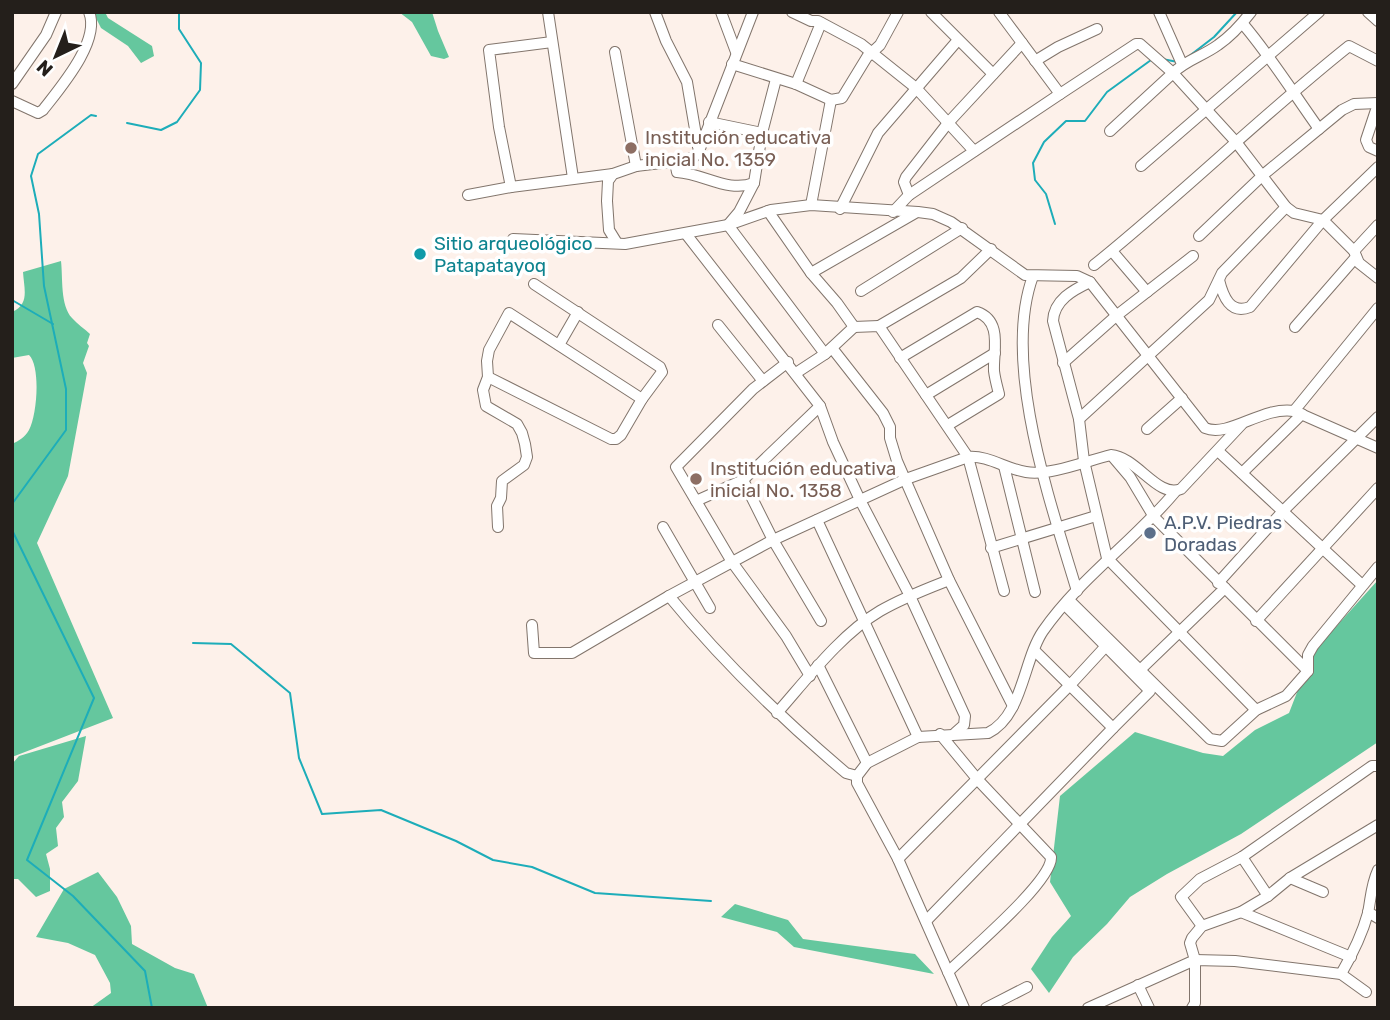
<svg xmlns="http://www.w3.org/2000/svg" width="1390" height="1020" font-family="Rubik,sans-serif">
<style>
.forest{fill:#65c79e}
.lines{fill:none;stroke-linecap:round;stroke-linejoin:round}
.stream{stroke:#1dadb9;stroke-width:2}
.minor-casing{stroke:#82756c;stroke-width:12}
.minor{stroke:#fff;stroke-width:10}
.education-dot{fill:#8d6e63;stroke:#fff;stroke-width:2.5}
.culture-dot{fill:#0f9aa8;stroke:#fff;stroke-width:2.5}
.service-dot{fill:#5c6f8a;stroke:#fff;stroke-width:2.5}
.labels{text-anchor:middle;stroke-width:7;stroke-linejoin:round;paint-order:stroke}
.education-label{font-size:19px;fill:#785e54;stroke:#fff;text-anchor:start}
.culture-label{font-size:19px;fill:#0d838f;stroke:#fff;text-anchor:start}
.service-label{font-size:19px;fill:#4e5e75;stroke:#fff;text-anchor:start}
</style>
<rect width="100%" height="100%" fill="#fdf1ea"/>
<g class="forest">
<path d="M93 12H105L108 18 152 46 154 56 141 63 128 46 101 28Z"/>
<path d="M399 12H432L438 31 449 57 444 59 431 56 412 22Z"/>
<path d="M61 261C63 278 60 305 72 318 77 324 85 329 90 334L87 343 89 346 83 363 87 373 68 476 37 543 113 718 12 757V444C19 441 25 437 29 430 37 415 41 367 29 355L12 358V312C30 304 24 289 23 272Z"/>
<path d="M1378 580V742L1241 834 1167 874 1130 897 1107 924 1073 957 1049 993 1031 969 1052 937 1071 916 1050 882 1060 796 1135 732 1203 753 1223 756 1255 730 1289 713 1310 659 1324 640Z"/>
<path d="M86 736 78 781 62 802 64 817 56 828 58 846 46 854 50 869V891L36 897 18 879H12V764L19 756Z"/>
<path d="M98 872 117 897 131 926 132 944 175 968 194 974 208 1008H90L111 993 110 983 95 955 68 943 36 937 64 889Z"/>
<path d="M735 904 788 920 803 939 915 954 934 974 794 947 777 932 721 917Z"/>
</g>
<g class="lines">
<g class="stream">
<path d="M1188 57 1214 37 1237 12"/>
<path d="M1162 59 1178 62"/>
<path d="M127 123 161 130 177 122 200 90 201 63 179 29V12"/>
<path d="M1055 224 1046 194 1035 180 1033 163 1044 142 1066 121H1085L1107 92 1151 60"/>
<path d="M12 300 53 324"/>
<path d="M12 504 66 430V389L44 286 39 214 31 176 38 154 91 115 96 116"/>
<path d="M12 530 94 698 27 860 73 896 145 971 152 1008"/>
<path d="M193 643 231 644 290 693 299 758 322 814 381 810 456 841 493 860 532 867 595 893 711 901"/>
</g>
<defs>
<g id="minor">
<path d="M548 12 573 178"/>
<path d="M655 12 666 41 687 82 698 147"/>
<path d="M721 12 736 52"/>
<path d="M792 12 811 21H818L861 44 916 88 974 151"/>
<path d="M931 12 993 74"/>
<path d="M1159 12 1182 64"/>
<path d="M1368 12 1378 21"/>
<path d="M1243 24C1271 57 1294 94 1319 129"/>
<path d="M615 52 636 166"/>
<path d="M1035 61 1058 47 1097 29"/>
<path d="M732 64 796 84 831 100 842 98 867 57 880 45 898 12"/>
<path d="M776 79 762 133 754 183 739 212 728 225 825 354"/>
<path d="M12 84 46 35 56 12"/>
<path d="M796 84 821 23"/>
<path d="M1060 94 1136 44H1140L1173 73C1186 60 1203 56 1218 45 1231 36 1241 25 1251 12"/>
<path d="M12 101 38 113 43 110C60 88 101 41 89 12"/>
<path d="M1378 104 1366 140 1369 147 1378 151"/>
<path d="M709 122 762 133"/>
<path d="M1110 131 1173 73 1236 142 1286 207 1294 213 1323 220"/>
<path d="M675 162 677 172C705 174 728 193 754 183"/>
<path d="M1141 166 1319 12"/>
<path d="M1378 167 1323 220 1354 251 1359 263 1378 278"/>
<path d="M511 187 499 127 489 50 552 42"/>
<path d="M468 195 511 187 613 174"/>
<path d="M909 195 904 182 906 177 948 123 1022 43"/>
<path d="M811 205 831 100"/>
<path d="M840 209 878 133 958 40"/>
<path d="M768 211 811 273 837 303 854 327 879 326 968 457 1004 591"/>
<path d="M893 212 909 195 1060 94 999 12"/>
<path d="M686 234 820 406 833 442 860 500 910 596 965 716 964 725 955 733"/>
<path d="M1199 236 1263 175 1342 110 1354 104 1378 103"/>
<path d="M513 239 625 244 728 225 771 210 811 205 918 212 933 214 951 222 1025 275 1077 276 1090 282 1205 428C1229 438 1262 406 1294 411L1378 448"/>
<path d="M617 243 609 230 607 201 608 181 613 174 636 166 686 160 694 157 699 151 753 12"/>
<path d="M1112 251 1147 292"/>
<path d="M1354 251 1378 225"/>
<path d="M1094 265C1181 195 1261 116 1349 46L1378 61"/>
<path d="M811 273 917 212"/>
<path d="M1033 276C1001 363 1051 504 1077 591"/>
<path d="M1219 280C1223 296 1230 315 1250 307L1323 220"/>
<path d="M1090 282C1073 290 1054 300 1053 321L1079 419 1084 461 1107 558 1256 710"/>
<path d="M861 291 962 228"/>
<path d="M718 325 763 381"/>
<path d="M879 326 961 278 991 249"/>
<path d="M1295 327 1356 257"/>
<path d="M559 345 578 312"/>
<path d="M832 348 883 413 890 427V438L897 461 949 580 1013 706"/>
<path d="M900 358 977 312C1003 321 993 351 994 371 995 379 997 386 999 394L948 425"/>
<path d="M788 362 753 389 676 467 732 562 786 636 810 676"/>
<path d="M1063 363 1116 316 1193 256"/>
<path d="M796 373 825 354 854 327"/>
<path d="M488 377 611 439H616L621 435 642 399"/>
<path d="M926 395 995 353"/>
<path d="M1294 411 1378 308"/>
<path d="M1079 419 1209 300 1222 273 1286 207"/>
<path d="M1147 429 1182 398"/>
<path d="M1218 451 1362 585"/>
<path d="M1113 457 1130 477 1154 517 1308 671V655L1313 646 1378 567"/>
<path d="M1004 466 1035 592"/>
<path d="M1242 473 1302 414"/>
<path d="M743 480 773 540 821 621"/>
<path d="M696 501 743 480 820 406"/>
<path d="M817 520 918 737"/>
<path d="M498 527 497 506 501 498 502 481 524 465 527 457 525 444 522 433 517 424 486 406 483 390 488 377 487 361 489 350 509 313 642 399 662 372 660 367 534 284"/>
<path d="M663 527 710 608"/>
<path d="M991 548 1096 516"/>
<path d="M1218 583 1284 510 1378 417"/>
<path d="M669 596C722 661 782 719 846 773L857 776"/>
<path d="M1069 600 1210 739 1222 741 1256 710 1286 696 1308 671"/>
<path d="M1066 606 1150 691 1113 728"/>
<path d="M1256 621 1378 488"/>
<path d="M532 625 534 653H572L669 596 773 540 906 479 968 457C988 455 1006 469 1026 472 1050 476 1086 461 1111 455 1137 457 1158 499 1181 489L1242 424"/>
<path d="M818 665 867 763"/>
<path d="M1140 670 1225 588"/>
<path d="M777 713C807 679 841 634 880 611 902 598 926 589 949 580"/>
<path d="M940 734 978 780 1051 857C1053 881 967 953 948 972"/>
<path d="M1242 857 1268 896"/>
<path d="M898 859 1071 684 1106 646"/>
<path d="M1290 878 1323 892"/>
<path d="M1241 912 1351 957"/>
<path d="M1368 912 1378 918"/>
<path d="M926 921 1113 728 1034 650"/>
<path d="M1202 926 1181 897 1200 879 1242 857 1372 766H1378"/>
<path d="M1341 974C1352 955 1362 935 1368 913 1371 898 1371 885 1378 870"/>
<path d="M1138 985 1149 1008"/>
<path d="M964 1008 898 859 857 783V776L867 763 918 737 988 733C1023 716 1023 660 1043 631 1080 578 1134 541 1175 492"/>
<path d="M986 1008 1027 987"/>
<path d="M1088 1008 1195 960 1190 943 1192 938 1202 926 1241 912 1268 896 1290 878 1378 825"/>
<path d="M1192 1008 1195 1003V960L1235 961 1341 974 1366 992"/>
</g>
</defs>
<use href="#minor" class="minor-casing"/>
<use href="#minor" class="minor"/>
</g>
<g class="education-dot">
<circle cx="631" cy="148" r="7"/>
<circle cx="696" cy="479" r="7"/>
</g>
<circle class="culture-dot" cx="420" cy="254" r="7"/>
<circle class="service-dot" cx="1150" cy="533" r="7"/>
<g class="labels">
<g class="education-label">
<text x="645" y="144">Institución educativa<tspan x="645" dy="22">inicial No. 1359</tspan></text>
<text x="710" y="475">Institución educativa<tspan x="710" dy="22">inicial No. 1358</tspan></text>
</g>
<g class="culture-label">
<text x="434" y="250">Sitio arqueológico<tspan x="434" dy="22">Patapatayoq</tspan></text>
</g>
<g class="service-label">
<text x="1164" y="529">A.P.V. Piedras<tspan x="1164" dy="22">Doradas</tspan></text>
</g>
</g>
<rect width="1390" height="1020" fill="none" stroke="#241f1b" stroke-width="28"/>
<g transform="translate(56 56) rotate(223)" stroke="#ffffff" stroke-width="5" paint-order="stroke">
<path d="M0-5L12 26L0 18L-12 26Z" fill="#241f1b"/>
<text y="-10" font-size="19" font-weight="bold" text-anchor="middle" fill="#241f1b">N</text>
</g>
</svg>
